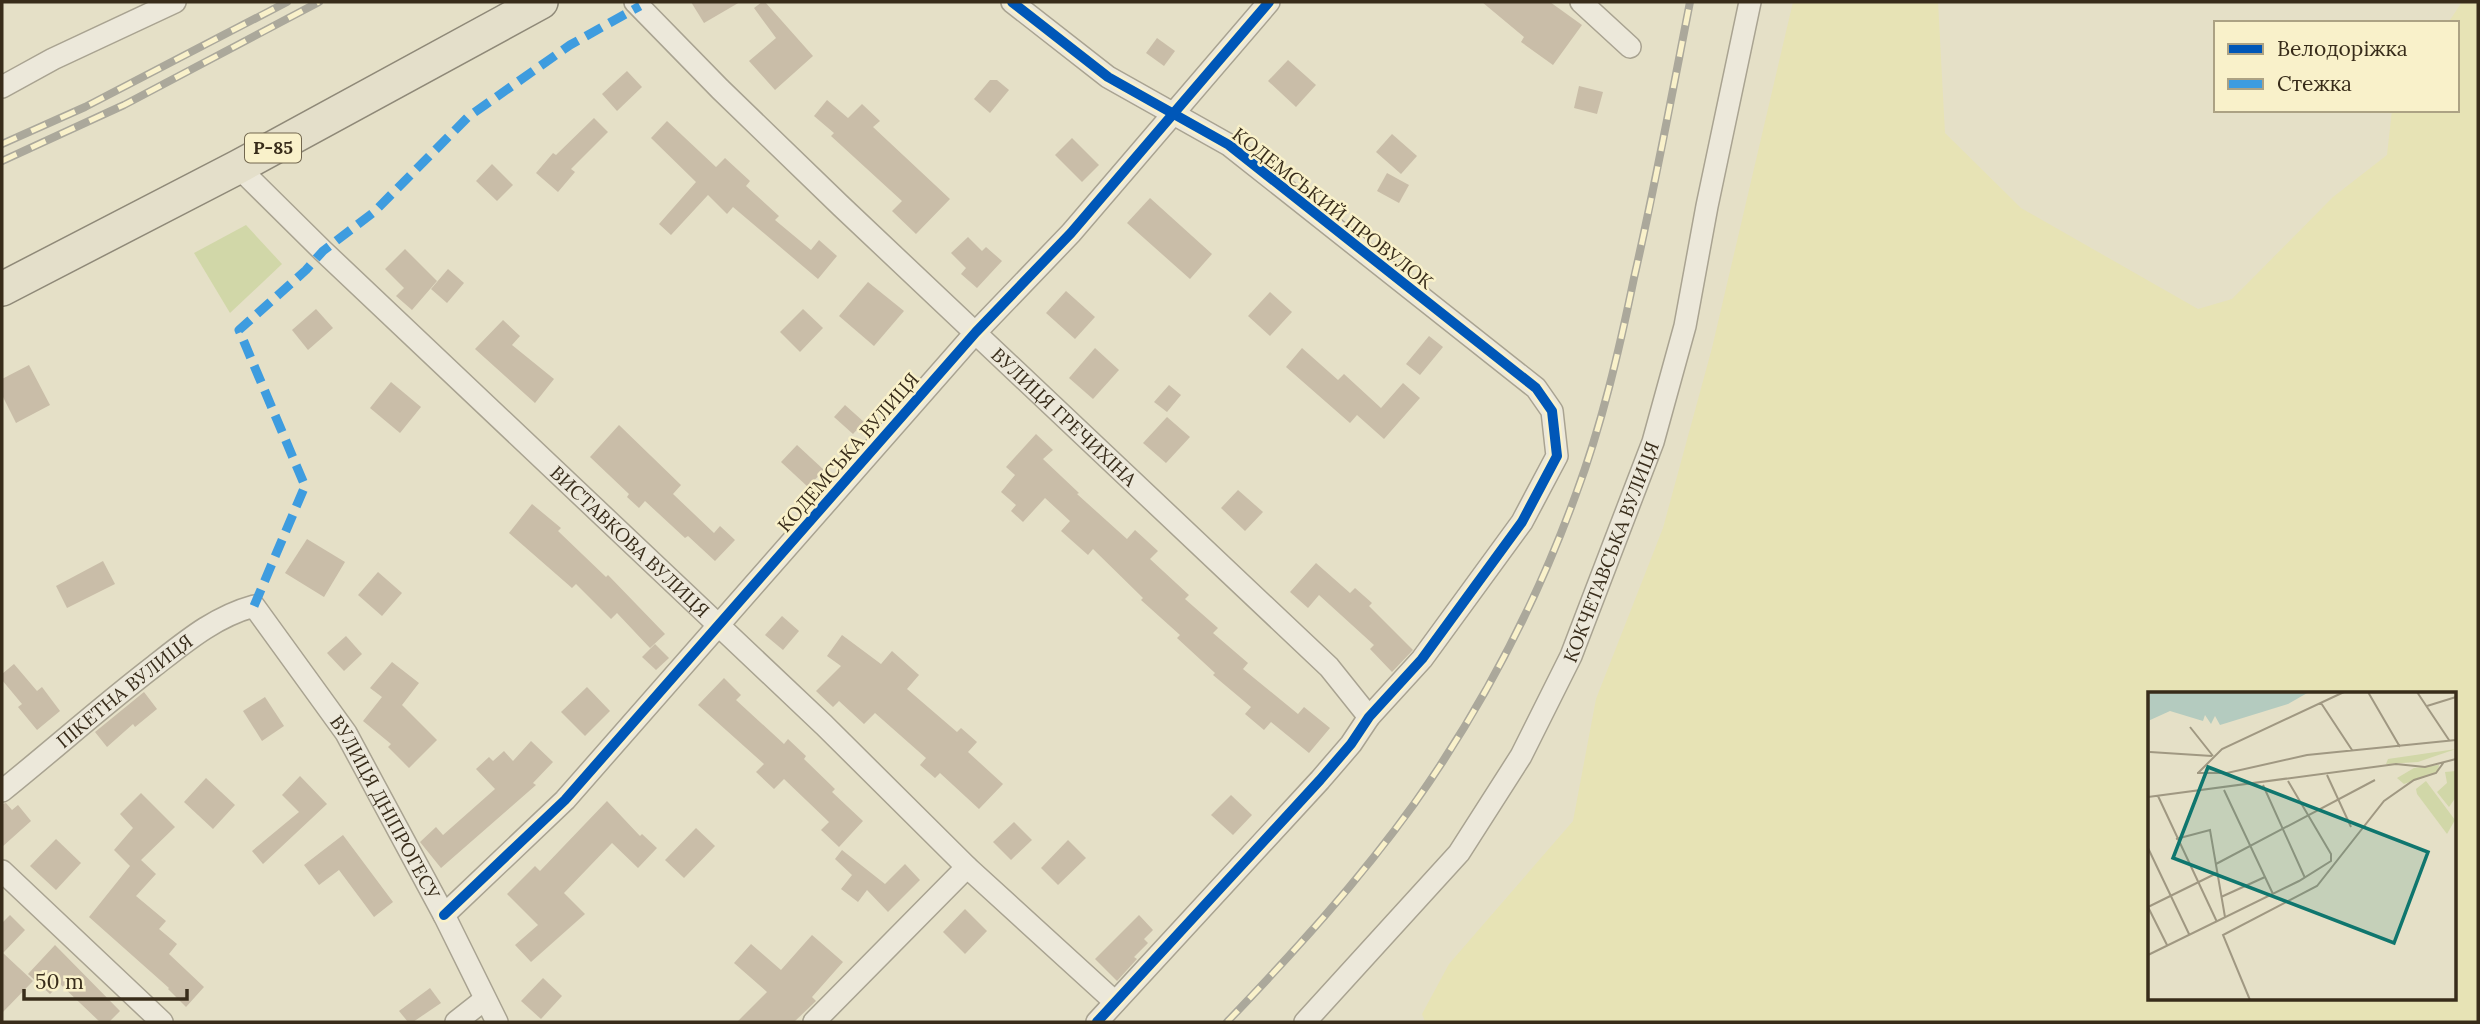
<svg xmlns="http://www.w3.org/2000/svg" width="2480" height="1024" font-family="Lora,serif">
<style>
.farmland{fill:#e7e3b5;fill-rule:evenodd}
.green{fill:#d1d7a8}
.building{fill:#c9bda8}
.lines{fill:none;stroke-linecap:round;stroke-linejoin:round}
.street-casing{stroke:#a9a391;stroke-width:24}
.primary-casing{stroke:#8f8978;stroke-width:36}
.street{stroke:#ece8da;stroke-width:21}
.primary{stroke:#e4dfca;stroke-width:33}
.rail-casing{stroke:#aba89b;stroke-width:8}
.rail{stroke:#f9f1ca;stroke-width:5;stroke-dasharray:16;stroke-linecap:butt}
.quiet{stroke:#3e9cdf;stroke-width:9;stroke-dasharray:18 9;stroke-linecap:butt}
.cycleway-casing{stroke:#f9f1ca;stroke-width:15}
.cycleway{stroke:#0057b8;stroke-width:10}
.labels{text-anchor:middle;stroke-width:5;stroke-linejoin:round;paint-order:stroke}
.shield{fill:#f9f1ca;stroke:#72674f;stroke-width:2}
.shield-label{font-size:18px;font-weight:bold;fill:#382c1a}
.street-label{font-size:19px;fill:#382c1a;stroke:#f9f1ca}
.inset-road{fill:none;stroke:#a09882;stroke-width:2}
.view{fill:#0f766e;fill-opacity:0.15;stroke:#0f766e;stroke-width:3.5}
.inset-edge{fill:none;stroke:#382c1a;stroke-width:3.5}
</style>
<rect width="100%" height="100%" fill="#e5e0c7"/>
<path class="farmland" d="M1793 2H1938L1945 133 2021 208 2198 309 2232 299 2333 197 2387 155 2392 110H2457V23H2448L2462 2H2478V1022H1425L1422 1014 1449 964 1573 821 1596 699 1663 528 1712 348ZM2149 693H2454V998H2149Z"/>
<path class="green" d="M246 225 282 264 230 313 194 253Z"/>
<g class="building">
<path d="M691 2H740L704 23Z"/>
<path d="M762 2H765L813 56 775 90 749 61 776 38 754 8Z"/>
<path d="M1482 2H1550L1582 25 1553 65 1521 42 1524 37Z"/>
<path d="M1157 38 1175 51 1164 66 1146 53Z"/>
<path d="M1288 60 1316 85 1296 107 1268 81Z"/>
<path d="M627 71 642 87 617 111 602 94Z"/>
<path d="M990 80H997L1009 90 990 113 974 99Z"/>
<path d="M1579 86 1603 92 1597 114 1574 108Z"/>
<path d="M827 100 848 118 862 104 880 121 873 127 950 199 916 234 892 211 902 201 831 136 834 133 814 116Z"/>
<path d="M594 118 608 132 571 169 575 172 558 192 536 173 553 153 556 155Z"/>
<path d="M667 121 716 167 725 158 750 181 746 186 779 216 775 220 811 250 819 240 837 256 818 279 733 207 727 214 708 195 671 235 659 224 696 182 651 138Z"/>
<path d="M1392 134 1417 156 1401 174 1376 152Z"/>
<path d="M1072 138 1099 165 1082 182 1055 155Z"/>
<path d="M492 164 513 185 497 201 476 181Z"/>
<path d="M1387 173 1409 185 1399 203 1377 191Z"/>
<path d="M1150 198 1212 254 1190 279 1127 223Z"/>
<path d="M968 237 982 251 986 247 1002 261 977 288 961 274 966 268 951 253Z"/>
<path d="M405 249 437 281 412 310 396 296 404 288 385 269Z"/>
<path d="M448 269 464 283 447 303 431 289Z"/>
<path d="M868 282 904 311 874 346 839 316Z"/>
<path d="M1066 291 1095 317 1075 339 1046 313Z"/>
<path d="M1270 292 1292 312 1270 336 1248 316Z"/>
<path d="M316 309 333 328 308 350 292 330Z"/>
<path d="M803 309 823 328 800 352 780 332Z"/>
<path d="M503 320 520 336 512 345 554 379 535 403 475 349Z"/>
<path d="M1429 336 1443 347 1420 375 1406 364Z"/>
<path d="M1095 348 1119 370 1093 399 1069 378Z"/>
<path d="M1302 348 1338 380 1344 374 1381 408 1403 383 1420 398 1384 439 1357 415 1350 423 1286 367Z"/>
<path d="M29 365 50 405 16 423 2 395V379Z"/>
<path d="M391 382 421 407 400 433 370 408Z"/>
<path d="M1169 385 1181 395 1167 412 1154 402Z"/>
<path d="M845 405 864 422 853 434 834 417Z"/>
<path d="M1167 417 1190 437 1166 463 1143 443Z"/>
<path d="M619 425 681 485 673 494 714 533 720 526 735 540 715 561 688 536 685 538 645 501 639 508 627 497 629 494 590 457Z"/>
<path d="M1036 434 1053 450 1043 459 1079 493 1077 494 1127 539 1135 530 1158 551 1150 559 1189 595 1185 599 1218 628 1213 633 1248 663 1243 669 1298 714 1304 707 1330 728 1309 753 1271 722 1264 730 1245 714 1251 707 1213 675 1215 673 1177 638 1180 635 1141 600 1143 598 1093 549 1088 555 1061 531 1070 521 1045 498 1023 522 1011 511 1016 505 1001 492 1015 475 1006 467Z"/>
<path d="M797 445 824 470 808 487 781 462Z"/>
<path d="M1238 490 1263 512 1245 531 1221 508Z"/>
<path d="M532 504 561 528 558 531 606 577 608 575 665 634 650 648 617 613 611 619 576 584 572 588 509 533Z"/>
<path d="M307 539 345 562 324 597 285 573Z"/>
<path d="M103 561 115 584 67 608 56 586Z"/>
<path d="M1316 563 1350 593 1355 588 1372 603 1369 606 1413 650 1392 672 1370 649 1374 645 1319 595 1308 608 1290 592Z"/>
<path d="M378 572 402 593 382 616 358 595Z"/>
<path d="M782 616 799 631 783 650 765 635Z"/>
<path d="M842 635 881 664 892 651 919 675 907 689 957 732 961 728 977 742 968 752 1003 784 979 809 940 773 935 778 920 765 926 758 875 713 864 724 839 701 833 707 816 691 841 666 827 656Z"/>
<path d="M346 636 362 654 344 671 327 653Z"/>
<path d="M655 644 669 658 656 670 642 657Z"/>
<path d="M392 662 419 683 402 705 437 740 409 768 388 747 391 744 363 721 382 697 370 688Z"/>
<path d="M14 664 37 691 42 687 60 711 37 730 18 707 22 704 2 680V674Z"/>
<path d="M724 678 741 695 736 700 784 744 788 739 806 756 804 759 835 789 832 792 863 821 839 847 821 830 829 822 784 779 774 789 756 772 764 764 698 705Z"/>
<path d="M587 687 610 711 585 736 561 712Z"/>
<path d="M144 692 157 709 135 727 133 724 107 747 95 732Z"/>
<path d="M265 697 284 726 262 741 243 711Z"/>
<path d="M531 741 553 762 533 783 536 785 441 868 420 842 436 827 443 835 495 789 476 769 489 757 493 761 504 751 513 761Z"/>
<path d="M300 776 327 804 263 864 252 851 299 812 282 795Z"/>
<path d="M206 778 235 805 213 829 184 802Z"/>
<path d="M141 793 175 827 141 860 156 874 136 896 166 921 159 929 177 944 169 954 204 987 186 1007 168 989 169 988 89 917 130 866 114 850 133 828 120 814Z"/>
<path d="M1231 795 1252 815 1233 835 1211 815Z"/>
<path d="M607 801 640 836 642 834 657 848 638 868 612 843 564 893 585 914 531 962 515 945 538 925 507 894 535 866 540 871Z"/>
<path d="M6 803 12 810 18 805 31 821 2 847V804Z"/>
<path d="M1014 822 1032 840 1011 860 993 842Z"/>
<path d="M696 828 715 846 684 878 665 860Z"/>
<path d="M343 835 393 902 374 917 339 870 319 885 304 865Z"/>
<path d="M56 839 81 863 56 890 30 866Z"/>
<path d="M1068 840 1086 858 1058 885 1041 868Z"/>
<path d="M842 850 885 884 905 864 920 880 888 912 867 890 858 902 841 889 852 875 835 859Z"/>
<path d="M965 909 987 931 965 954 943 932Z"/>
<path d="M10 915 25 930 3 953 33 981 2 1013V923Z"/>
<path d="M1139 915 1153 930 1144 939 1148 943 1134 957 1137 959 1117 981 1095 959Z"/>
<path d="M812 935 843 962 812 997 816 1001 794 1022H737L767 992 734 963 751 944 781 970Z"/>
<path d="M55 945 120 1011 109 1022H100L60 984 50 994 28 974Z"/>
<path d="M543 978 562 996 541 1019 521 1001Z"/>
<path d="M430 988 441 1003 413 1022H408L399 1011Z"/>
</g>
<g class="lines">
<defs>
<g id="street">
<path id="s1" d="M635 2 720 89 841 206 1329 667 1369 717"/>
<path d="M1012 2 1108 77 1229 145 1536 388 1552 411 1557 456 1522 522 1422 659 1369 717 1351 744 1320 780 1097 1022"/>
<path d="M1581 2 1630 47"/>
<path d="M2 87 53 59 175 2"/>
<path id="s2" d="M238 167 323 251 824 725 967 867 1115 1002"/>
<path id="s3" d="M2 791C53 750 101 707 153 667 185 642 214 617 254 606L346 733 444 915 497 1022"/>
<path d="M2 871 162 1022"/>
<path d="M444 915 565 800 976 332 1071 233 1269 2"/>
<path d="M456 1022 484 1000"/>
<path d="M814 1022 967 867"/>
<path id="s4" d="M1305 1022 1459 853 1521 756 1571 656 1653 442 1685 326 1707 206 1750 2"/>
</g>
<path id="primary" d="M2 289 238 167 541 2"/>
</defs>
<use href="#street" class="street-casing"/>
<use href="#primary" class="primary-casing"/>
<use href="#street" class="street"/>
<use href="#primary" class="primary"/>
<defs>
<g id="rail">
<path d="M2 144 85 107 287 2"/>
<path d="M2 161 124 105 319 2"/>
<path d="M1227 1022C1293 953 1358 882 1414 804 1481 709 1536 604 1576 494 1602 424 1619 351 1634 278 1655 186 1672 94 1690 2"/>
</g>
</defs>
<use href="#rail" class="rail-casing"/>
<use href="#rail" class="rail"/>
<path class="quiet" d="M254 606 305 486 239 330 306 270 323 251 374 212 468 117 570 45 640 6"/>
<defs>
<g id="cycleway">
<path d="M1012 2 1108 77 1229 145 1536 388 1552 411 1557 456 1522 522 1422 659 1369 717 1351 744 1320 780 1097 1022"/>
<path d="M444 915 565 800 976 332 1071 233 1269 2"/>
</g>
</defs>
<use href="#cycleway" class="cycleway-casing"/>
<use href="#cycleway" class="cycleway"/>
</g>
<g class="labels">
<rect class="shield" x="245" y="133.5" width="56" height="29" rx="5"/>
<g class="shield-label">
<text x="273" y="154">Р-85</text>
</g>
<g class="street-label">
<text transform="translate(1333 208) rotate(38)" y="7">КОДЕМСЬКИЙ ПРОВУЛОК</text>
<text dy="7" stroke="none"><textPath href="#s1" startOffset="597">ВУЛИЦЯ ГРЕЧИХІНА</textPath></text>
<text transform="translate(848 452) rotate(-49)" y="7">КОДЕМСЬКА ВУЛИЦЯ</text>
<text dy="7" stroke="none"><textPath href="#s2" startOffset="542">ВИСТАВКОВА ВУЛИЦЯ</textPath></text>
<text dy="7" stroke="none"><textPath href="#s4" startOffset="567">КОКЧЕТАВСЬКА ВУЛИЦЯ</textPath></text>
<text dy="7" stroke="none"><textPath href="#s3" startOffset="158">ПІКЕТНА ВУЛИЦЯ</textPath></text>
<text dy="7" stroke="none"><textPath href="#s3" startOffset="555">ВУЛИЦЯ ДНІПРОГЕСУ</textPath></text>
</g>
</g>
<g transform="translate(2148 692)">
<rect width="308" height="308" fill="#e5e0c7"/>
<path d="M308 57 270 70 238 72 240 67ZM291 73 290 80 256 92 249 86 266 76ZM308 79V105L301 115 289 100 299 91 297 80ZM278 89 307 128 299 142 269 102 268 97Z" fill="#d1d7a8"/>
<path d="M0 0H161L140 12 72 33 67 24 63 32 57 23 55 29 22 19 0 29Z" fill="#b4cbbf"/>
<path class="inset-road" d="M220 0 252 55M269 0 301 48M173 11 204 58M279 14 308 5M42 35 65 64M2 60 64 64M49 81H79L159 63 308 48M50 81 74 57 196 0M179 83 203 135M115 93 157 186M76 98 125 202M10 104 69 230M0 105 248 72 277 75 308 67M28 147 62 138 77 225M0 156 41 242M68 172 227 88M73 205 117 185M0 215 69 181M0 215 19 253M0 263 151 189 183 169V162L140 89M102 308 75 243 169 194 236 109 266 88 288 81 296 70"/>
<path class="view" d="M60 75 280 160 246 251 25 166Z"/>
<rect width="308" height="308" class="inset-edge"/>
</g>
<rect width="2480" height="1024" fill="none" stroke="#382c1a" stroke-width="7"/>
<rect x="2214" y="21" width="245" height="91" fill="#f9f1ca" stroke="#aca284" stroke-width="2"/>
<rect x="2228" y="44" width="35" height="10" fill="#0057b8" stroke="#aca284" stroke-width="2"/>
<text x="2277" y="56" font-size="21" fill="#382c1a">Велодоріжка</text>
<rect x="2228" y="79" width="35" height="10" fill="#3e9cdf" stroke="#aca284" stroke-width="2"/>
<text x="2277" y="91" font-size="21" fill="#382c1a">Стежка</text>
<path d="M24 989v10h163v-10" fill="none" stroke="#382c1a" stroke-width="3.5"/>
<text x="35" y="989" font-size="21" fill="#382c1a" stroke="#f9f1ca" stroke-width="5" paint-order="stroke">50 m</text>
</svg>
